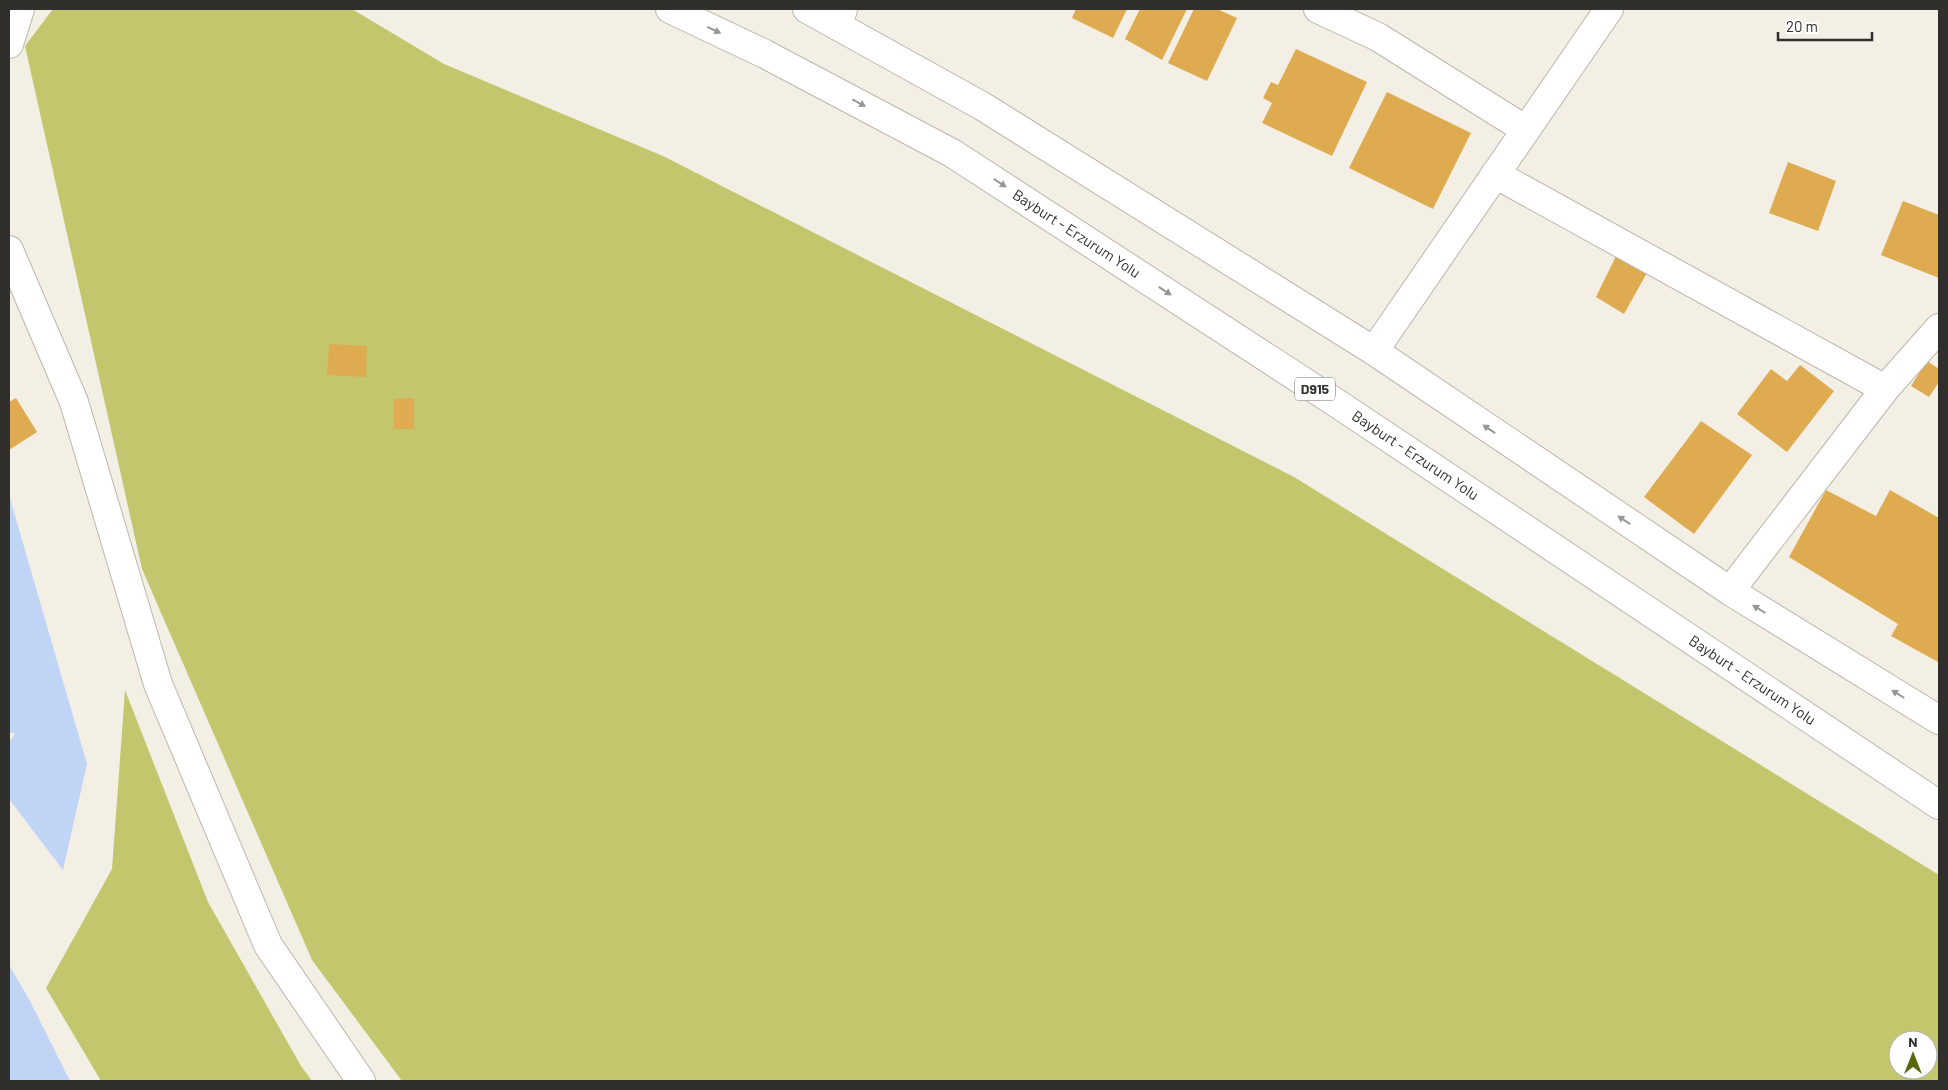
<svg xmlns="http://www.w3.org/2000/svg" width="1948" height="1090" font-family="Barlow,sans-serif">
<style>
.green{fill:#c3c66c;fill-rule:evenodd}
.water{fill:#c0d5f5}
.building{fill:#deab50}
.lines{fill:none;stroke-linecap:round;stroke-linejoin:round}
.minor-casing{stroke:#bab7ac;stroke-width:30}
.trunk-casing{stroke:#bab7ac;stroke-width:30}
.minor{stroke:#fff;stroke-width:28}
.trunk{stroke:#fff;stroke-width:28}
.oneway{fill:#989795}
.labels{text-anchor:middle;stroke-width:4;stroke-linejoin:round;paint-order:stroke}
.shield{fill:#fff;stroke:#6e6d6b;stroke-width:1}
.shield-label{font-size:14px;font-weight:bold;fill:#302f2b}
.street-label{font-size:15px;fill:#302f2b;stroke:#fff}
</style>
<rect width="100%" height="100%" fill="#f3efe4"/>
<g class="green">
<path d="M53 9H352L444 64 663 156 1294 477 1939 875V1081H402L312 960 142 569 25 46ZM1898 1040H1928V1070H1898Z"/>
<path d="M125 690 208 902 301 1066 312 1081H101L46 988 112 869Z"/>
</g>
<g class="water">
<path d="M9 495 87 764 63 870 9 799V742L15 734 9 732Z"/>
<path d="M9 965 30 1001 70 1081H9Z"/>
</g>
<g class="building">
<path d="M1076 9H1127L1113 38 1072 18Z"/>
<path d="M1140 9H1187L1162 60 1125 39Z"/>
<path d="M1194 9H1217L1237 18 1207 81 1168 63Z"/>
<path d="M1296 49 1367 82 1332 156 1262 123 1272 103 1263 98 1271 82 1278 85Z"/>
<path d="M1387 92 1471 133 1433 209 1349 168Z"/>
<path d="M1788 162 1836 181 1818 231 1769 213Z"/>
<path d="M1903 201 1939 215V278L1881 255Z"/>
<path d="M1616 256 1648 271 1624 314 1596 297Z"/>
<path d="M329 344 367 346 366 377 327 375Z"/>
<path d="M1927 361 1939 369V382L1929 397 1911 386Z"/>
<path d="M1800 365 1834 391 1787 452 1737 414 1771 369 1787 381Z"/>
<path d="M16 398 37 432 9 450V402Z"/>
<path d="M414 398V429H394V399Z"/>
<path d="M1701 421 1752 455 1694 534 1644 497Z"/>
<path d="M1826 490 1876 516 1890 490 1939 518 1938 662 1891 636 1898 624 1789 557Z"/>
</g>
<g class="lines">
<defs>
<g id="minor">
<path d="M1318 9 1378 37 1526 130"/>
<path d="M838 26 843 9"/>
<path d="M9 44 20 9"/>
<path d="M1495 174 1885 389"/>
<path d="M9 250 74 402 158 684 268 945 361 1081"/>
<path d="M1374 351 1609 9"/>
<path d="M1730 591 1885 389 1939 328"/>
</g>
<g id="trunk">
<path id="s1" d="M670 9 765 54 952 153 1338 404 1939 805"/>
<path d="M807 9 982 106 1374 351 1730 591 1939 720"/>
</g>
</defs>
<use href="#minor" class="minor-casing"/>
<use href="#trunk" class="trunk-casing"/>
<use href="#minor" class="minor"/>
<use href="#trunk" class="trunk"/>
</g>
<defs><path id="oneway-solid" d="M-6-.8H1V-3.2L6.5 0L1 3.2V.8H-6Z" transform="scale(1.25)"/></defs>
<g class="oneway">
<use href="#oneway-solid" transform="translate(714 30) rotate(25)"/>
<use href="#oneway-solid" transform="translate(859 103) rotate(28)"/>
<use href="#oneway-solid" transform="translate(1000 183) rotate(33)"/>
<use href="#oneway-solid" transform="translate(1165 291) rotate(33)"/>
<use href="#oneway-solid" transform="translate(1489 429) rotate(-146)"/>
<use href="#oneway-solid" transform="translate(1624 520) rotate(-146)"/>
<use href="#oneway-solid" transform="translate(1759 609) rotate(-148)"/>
<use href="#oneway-solid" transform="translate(1898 694) rotate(-148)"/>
</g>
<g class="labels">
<rect class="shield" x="1295" y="377.5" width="40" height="23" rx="4"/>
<g class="shield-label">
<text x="1315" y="394">D915</text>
</g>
<g class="street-label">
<text dy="5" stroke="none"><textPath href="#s1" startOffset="465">Bayburt - Erzurum Yolu</textPath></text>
<text dy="5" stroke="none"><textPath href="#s1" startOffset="870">Bayburt - Erzurum Yolu</textPath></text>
<text dy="5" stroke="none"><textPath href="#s1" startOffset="1275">Bayburt - Erzurum Yolu</textPath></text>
</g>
</g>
<rect width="1948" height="1090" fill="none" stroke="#302f2b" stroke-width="20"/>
<g transform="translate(1913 1055)"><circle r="24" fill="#ffffff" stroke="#acacaa"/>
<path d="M0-4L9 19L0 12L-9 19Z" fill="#5c680d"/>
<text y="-8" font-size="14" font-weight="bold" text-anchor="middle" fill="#302f2b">N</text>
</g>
<path d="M1778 32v8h94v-8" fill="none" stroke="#302f2b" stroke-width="2.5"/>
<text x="1786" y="32" font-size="15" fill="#302f2b" stroke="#ffffff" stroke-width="4" paint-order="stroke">20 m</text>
</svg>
